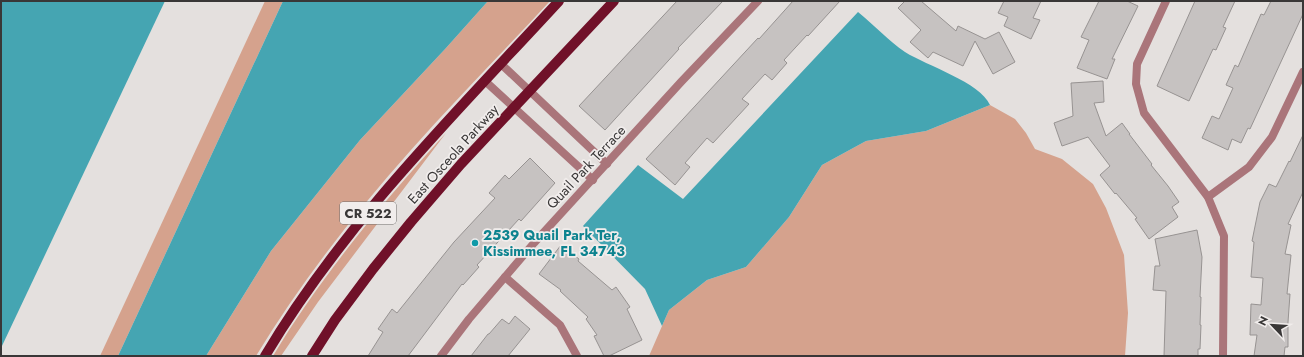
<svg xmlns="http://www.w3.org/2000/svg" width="1304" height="357" font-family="Jost,sans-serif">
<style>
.green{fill:#d5a28d}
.water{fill:#45a5b2}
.building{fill:#c6c2c1;stroke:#979392}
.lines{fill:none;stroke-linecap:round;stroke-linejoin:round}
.minor{stroke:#aa757a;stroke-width:8}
.primary{stroke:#701129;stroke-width:10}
.culture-dot{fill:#0f9aa8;stroke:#f1edec;stroke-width:1.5}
.labels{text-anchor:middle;stroke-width:3.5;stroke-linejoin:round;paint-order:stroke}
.shield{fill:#f1edec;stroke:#706e6d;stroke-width:1}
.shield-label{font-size:13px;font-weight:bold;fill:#393737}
.street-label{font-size:14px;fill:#393737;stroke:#f1edec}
.culture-label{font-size:14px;font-weight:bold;fill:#0d838f;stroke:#f1edec;text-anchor:start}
</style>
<rect width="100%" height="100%" fill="#e4e0de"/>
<g class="green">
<path d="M265 1H283L118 356H100Z"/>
<path d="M488 1H550C504 51 456 99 411 150 354 214 301 282 256 356H206L271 251 360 140 446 48Z"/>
<path d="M990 105 1015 119 1026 133 1035 149 1062 159 1093 184 1106 208 1124 255 1128 313 1125 356H649L669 310 707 280 746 267 789 217 822 165 866 141 926 131Z"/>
<path d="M446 133 318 302 281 356H273C321 276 383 202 446 133Z"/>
</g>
<g class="water">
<path d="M1 1H165L1 348Z"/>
<path d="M283 1H488L446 48 360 140 271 251 206 356H118Z"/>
<path d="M858 12C874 25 889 41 905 52 927 66 980 82 990 105L926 131 866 141 822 165 789 217 746 267 707 280 669 310 662 326 645 289 583 226 638 165 683 199Z"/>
</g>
<g class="building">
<path d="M677 1H723L678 48 679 49 605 130 579 106Z"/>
<path d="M793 1H840L808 36 807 35 784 60 787 63 772 80 765 74 742 99 749 104 713 143 707 138 685 163 690 167 675 185 646 159 758 38 759 39Z"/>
<path d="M905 1H921L956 31 958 26 985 39 999 32 1015 62 993 74 975 41 963 66 933 52 928 58 910 42 921 30 898 8Z"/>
<path d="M1004 1H1041L1033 18 1040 20 1031 39 1004 26 1008 17 998 13Z"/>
<path d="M1099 1H1127L1138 6 1112 59H1115L1107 79 1077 68 1089 40 1081 37Z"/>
<path d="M1195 1H1235L1223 27 1226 28 1216 50 1213 49 1189 101 1157 86Z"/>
<path d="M1271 1H1303V14L1250 129 1248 128 1241 143 1232 139 1228 150 1202 138 1212 116 1219 119 1233 88 1226 85 1235 65 1238 67 1261 14 1264 15Z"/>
<path d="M1103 81 1104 102 1094 103 1106 136 1122 123 1130 134H1129L1152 164 1151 165 1168 186 1179 202 1172 207 1178 217 1149 239 1135 219 1137 218 1116 193 1115 194 1100 175 1110 166 1088 137 1062 146 1054 123 1073 116 1071 83Z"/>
<path d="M1303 135V192L1288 224 1291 225 1285 254 1291 255 1287 294H1290L1288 322V347H1285L1284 356H1254L1257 335H1250L1251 304 1261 305 1263 278 1251 277 1254 242 1252 241 1260 202 1269 184 1276 187 1289 161 1290 162Z"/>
<path d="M530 158 555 183 521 221 519 219 477 265 479 267 463 285 462 284 408 356H368L383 332 378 329 392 309 397 313 454 242 495 198 489 193 505 175 509 179Z"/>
<path d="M1197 230 1202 257 1200 297H1201L1200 325H1201L1200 349H1198V356H1164L1166 291 1153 290 1155 266H1160L1155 239Z"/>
<path d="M561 245 579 259 578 261 612 290 616 287 630 307 627 309 642 340 609 356H604L594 336 597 335 586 319 588 317 560 291 561 290 539 274Z"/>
<path d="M515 316 530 329 508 356H471L488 334H489L502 319 509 324Z"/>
</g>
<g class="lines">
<g class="minor">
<path d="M1166 1 1137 64 1136 84 1144 113 1208 197 1224 236 1223 356"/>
<path d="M501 64 607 164"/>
<path d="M485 81 593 180"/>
<path d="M1208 197 1249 167 1272 137 1303 72"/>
<path d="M505 277 560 325 577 356"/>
<path d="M441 356 469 319 534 243 681 82 758 1"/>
</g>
<g class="primary">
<path d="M265 356C344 223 455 114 559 1"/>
<path d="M312 356 335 320 373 269 411 222 461 164 614 1"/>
</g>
</g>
<circle class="culture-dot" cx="475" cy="243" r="4"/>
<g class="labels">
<rect class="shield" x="340" y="202" width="56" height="22" rx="3"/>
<g class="shield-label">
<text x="368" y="218">CR 522</text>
</g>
<g class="street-label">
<text transform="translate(453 154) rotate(-48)" y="5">East Osceola Parkway</text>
<text transform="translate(586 167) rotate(-47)" y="5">Quail Park Terrace</text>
</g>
<g class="culture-label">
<text x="483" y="240">2539 Quail Park Ter,<tspan x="483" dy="16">Kissimmee, FL 34743</tspan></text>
</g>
</g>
<rect width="1304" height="357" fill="none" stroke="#393737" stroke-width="4"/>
<g transform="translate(1272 325) rotate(295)" stroke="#f1edec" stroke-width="3" paint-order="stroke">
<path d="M0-3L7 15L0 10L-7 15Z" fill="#393737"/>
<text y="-6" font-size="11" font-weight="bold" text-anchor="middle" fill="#393737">N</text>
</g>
</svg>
